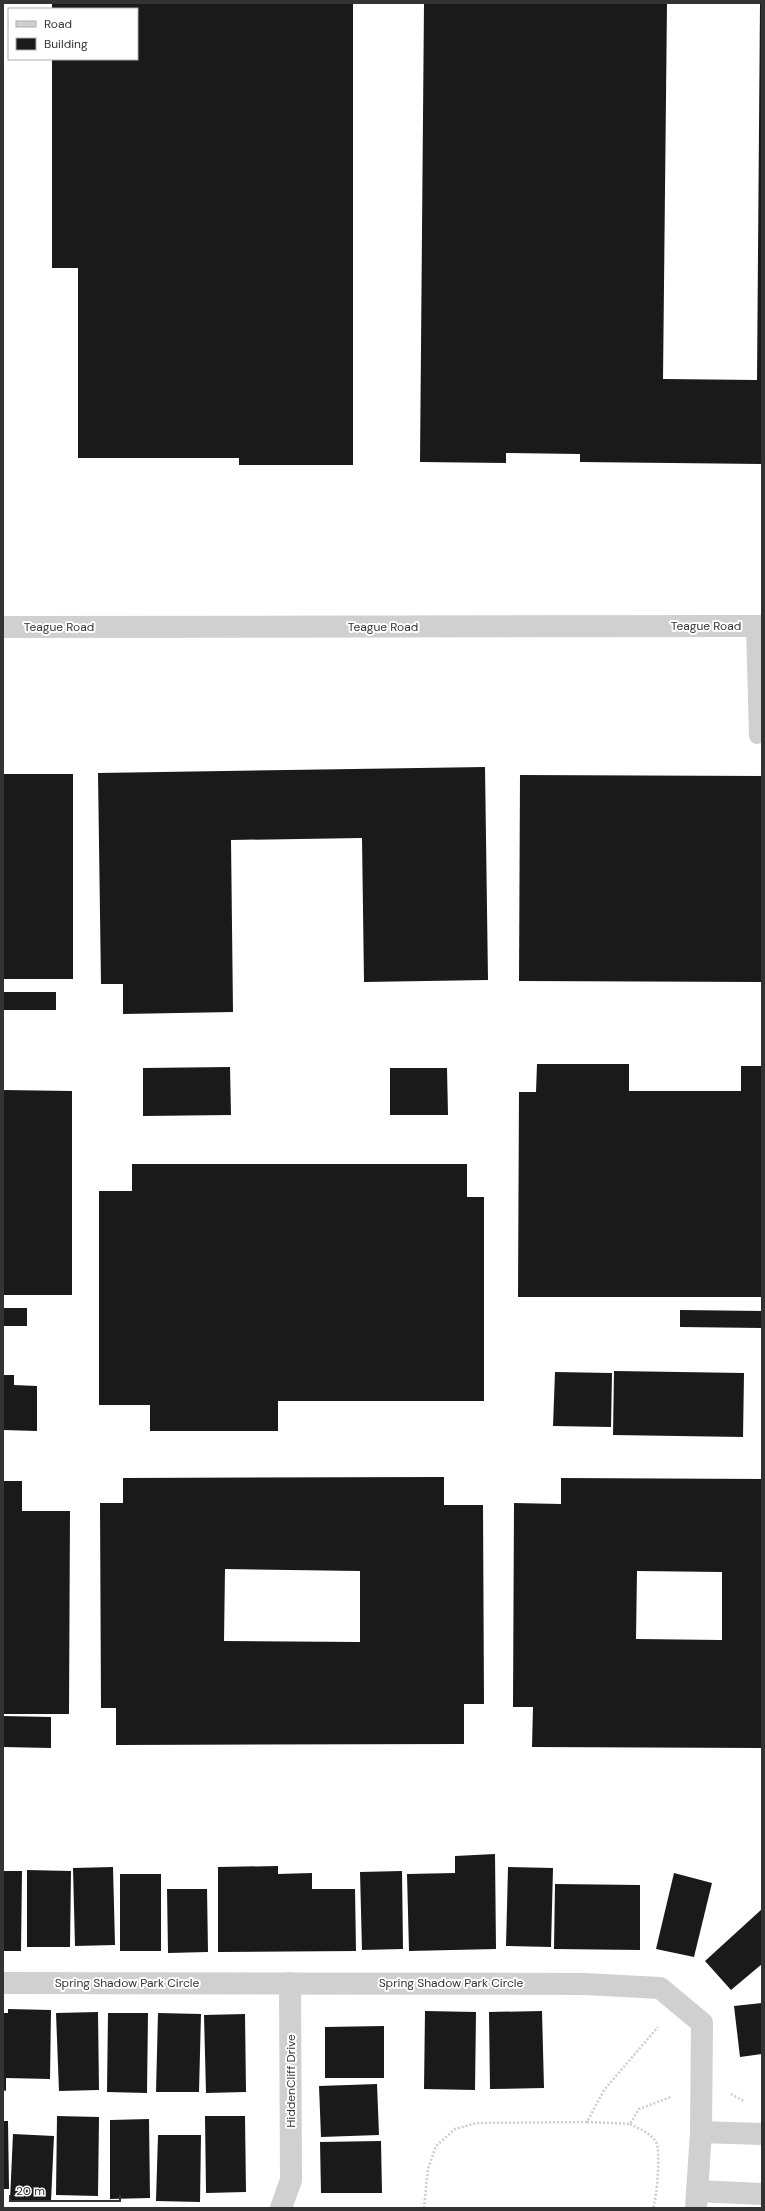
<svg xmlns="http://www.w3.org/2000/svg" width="765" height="2211" font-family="'DM Sans',sans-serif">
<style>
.building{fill:#1a1a1a;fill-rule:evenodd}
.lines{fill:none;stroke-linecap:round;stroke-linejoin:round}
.path{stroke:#cdcdcd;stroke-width:2.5;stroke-dasharray:2 2;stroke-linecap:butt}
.service{stroke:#d0d0d0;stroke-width:16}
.minor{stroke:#d0d0d0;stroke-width:22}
.tertiary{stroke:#d0d0d0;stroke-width:22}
.labels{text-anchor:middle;stroke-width:4;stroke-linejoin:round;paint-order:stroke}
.street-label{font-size:12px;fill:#333;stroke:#fff}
</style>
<rect width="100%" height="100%" fill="#fff"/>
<g class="building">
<path d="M52 3H353V465H239V458H78V268H52V59H137V9H52Z"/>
<path d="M424 3H667L663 379 757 380 760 3H762V464L580 462V454L506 453V463L420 462Z"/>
<path d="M485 767 488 980 364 982 362 838 231 840 233 1012 123 1014V984H101L98 773Z"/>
<rect x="3" y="774" width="70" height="205"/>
<path d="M520 775 762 776V982L519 981Z"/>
<rect x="3" y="992" width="53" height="18"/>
<path d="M537 1064H629V1091H741V1066H762V1297H518L519 1092H536Z"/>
<path d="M230 1067 231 1115 143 1116V1068Z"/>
<path d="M390 1068H447L448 1115H390Z"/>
<path d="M3 1090 72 1091V1295H3Z"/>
<path d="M132 1164H467V1197H484V1401H278V1431H150V1405H99V1191H132Z"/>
<rect x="3" y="1308" width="24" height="18"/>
<path d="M680 1310 762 1311V1328L680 1327Z"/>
<path d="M614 1371 744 1373 743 1437 613 1435Z"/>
<path d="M555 1372 612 1373 611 1427 553 1426Z"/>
<path d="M3 1375H14V1385L37 1386V1431L3 1430Z"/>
<path d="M444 1477V1505H483L484 1704H464V1744L116 1745V1708H101L100 1503H123V1478ZM225 1569 360 1571V1642L224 1641Z"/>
<path d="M561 1478 762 1479V1748L532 1747 533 1707H513L514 1503 561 1504ZM637 1571 722 1572V1640L636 1639Z"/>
<path d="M3 1481H22V1511H70L69 1714H3Z"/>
<path d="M3 1716 51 1717V1748L3 1747Z"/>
<path d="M495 1854 496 1949 409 1951 407 1874 455 1873V1856Z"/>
<path d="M278 1866V1874L312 1873V1889H355L356 1951 218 1952V1867Z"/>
<path d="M113 1867 115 1945 75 1946 73 1868Z"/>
<path d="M508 1867 553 1868 551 1947 506 1946Z"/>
<path d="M27 1870 71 1871 70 1947H27Z"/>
<path d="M3 1871H22L21 1951H3Z"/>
<path d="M402 1871 403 1949 362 1950 360 1872Z"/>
<path d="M674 1873 712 1883 694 1957 656 1949Z"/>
<rect x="120" y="1874" width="41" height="77"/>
<path d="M555 1884 640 1885V1950L554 1949Z"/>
<path d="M167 1889H207L208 1952 168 1953Z"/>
<path d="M762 1909V1964L731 1990 705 1961Z"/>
<path d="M762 2003V2054L740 2057 734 2006Z"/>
<path d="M8 2009 51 2010 50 2079 6 2078V2091L3 2090V2013H8Z"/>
<path d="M425 2011 476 2012 475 2090 424 2089Z"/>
<path d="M542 2011 544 2088 490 2089 489 2012Z"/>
<path d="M98 2012 99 2090 59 2091 56 2013Z"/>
<path d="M108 2013H148L147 2093 107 2092Z"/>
<path d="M158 2013 201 2014 199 2092H156Z"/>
<path d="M245 2014 246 2092 206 2093 204 2015Z"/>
<path d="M384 2026V2078H325V2027Z"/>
<path d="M377 2084 379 2135 321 2137 319 2086Z"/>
<path d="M57 2116 99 2117 98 2196 56 2195Z"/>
<path d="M205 2116H245L246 2192 206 2193Z"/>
<path d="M149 2119 150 2198 110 2199V2120Z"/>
<path d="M3 2121H8L9 2189H3Z"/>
<path d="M13 2134 54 2136 51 2201 10 2200Z"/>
<path d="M158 2135H201L200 2202 156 2201Z"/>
<path d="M381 2141 382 2193H321L320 2142Z"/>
</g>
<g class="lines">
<g class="path">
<path d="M731 2094 744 2101"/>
<path d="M587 2122 630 2124 639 2109 671 2097"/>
<path d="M630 2124C640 2129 650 2133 656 2142 661 2150 657 2198 653 2208"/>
<path d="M424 2208 428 2169 436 2146 455 2129 477 2123 587 2122 604 2090 658 2027"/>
</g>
<path class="service" d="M754 626 757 736"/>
<g class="minor">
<path d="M3 1983 584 1984 660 1988 702 2023 701 2132 696 2208"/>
<path d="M701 2132 762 2134"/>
<path d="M697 2191 762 2194"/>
<path d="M281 2208 291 2180 290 1983"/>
</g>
<path class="tertiary" d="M3 627 762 626"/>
</g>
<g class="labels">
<g class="street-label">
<text x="706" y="630">Teague Road</text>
<text x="59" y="631">Teague Road</text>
<text x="383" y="631">Teague Road</text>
<text x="127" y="1987">Spring Shadow Park Circle</text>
<text x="451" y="1987">Spring Shadow Park Circle</text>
<text transform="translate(291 2081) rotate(-90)" y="4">HiddenCliff Drive</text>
</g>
</g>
<rect width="765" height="2211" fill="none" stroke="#333333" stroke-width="8"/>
<rect x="8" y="8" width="130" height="52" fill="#ffffff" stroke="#adadad"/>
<rect x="16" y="21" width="20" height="6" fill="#d0d0d0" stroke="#adadad"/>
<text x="44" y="28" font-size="12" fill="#333333">Road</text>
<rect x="16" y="38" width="20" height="12" fill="#1a1a1a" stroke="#adadad"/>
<text x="44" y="48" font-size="12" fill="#333333">Building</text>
<path d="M10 2195v6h110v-6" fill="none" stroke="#333333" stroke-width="2"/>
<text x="16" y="2195" font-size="12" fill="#333333" stroke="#ffffff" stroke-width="3" paint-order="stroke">20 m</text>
</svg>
